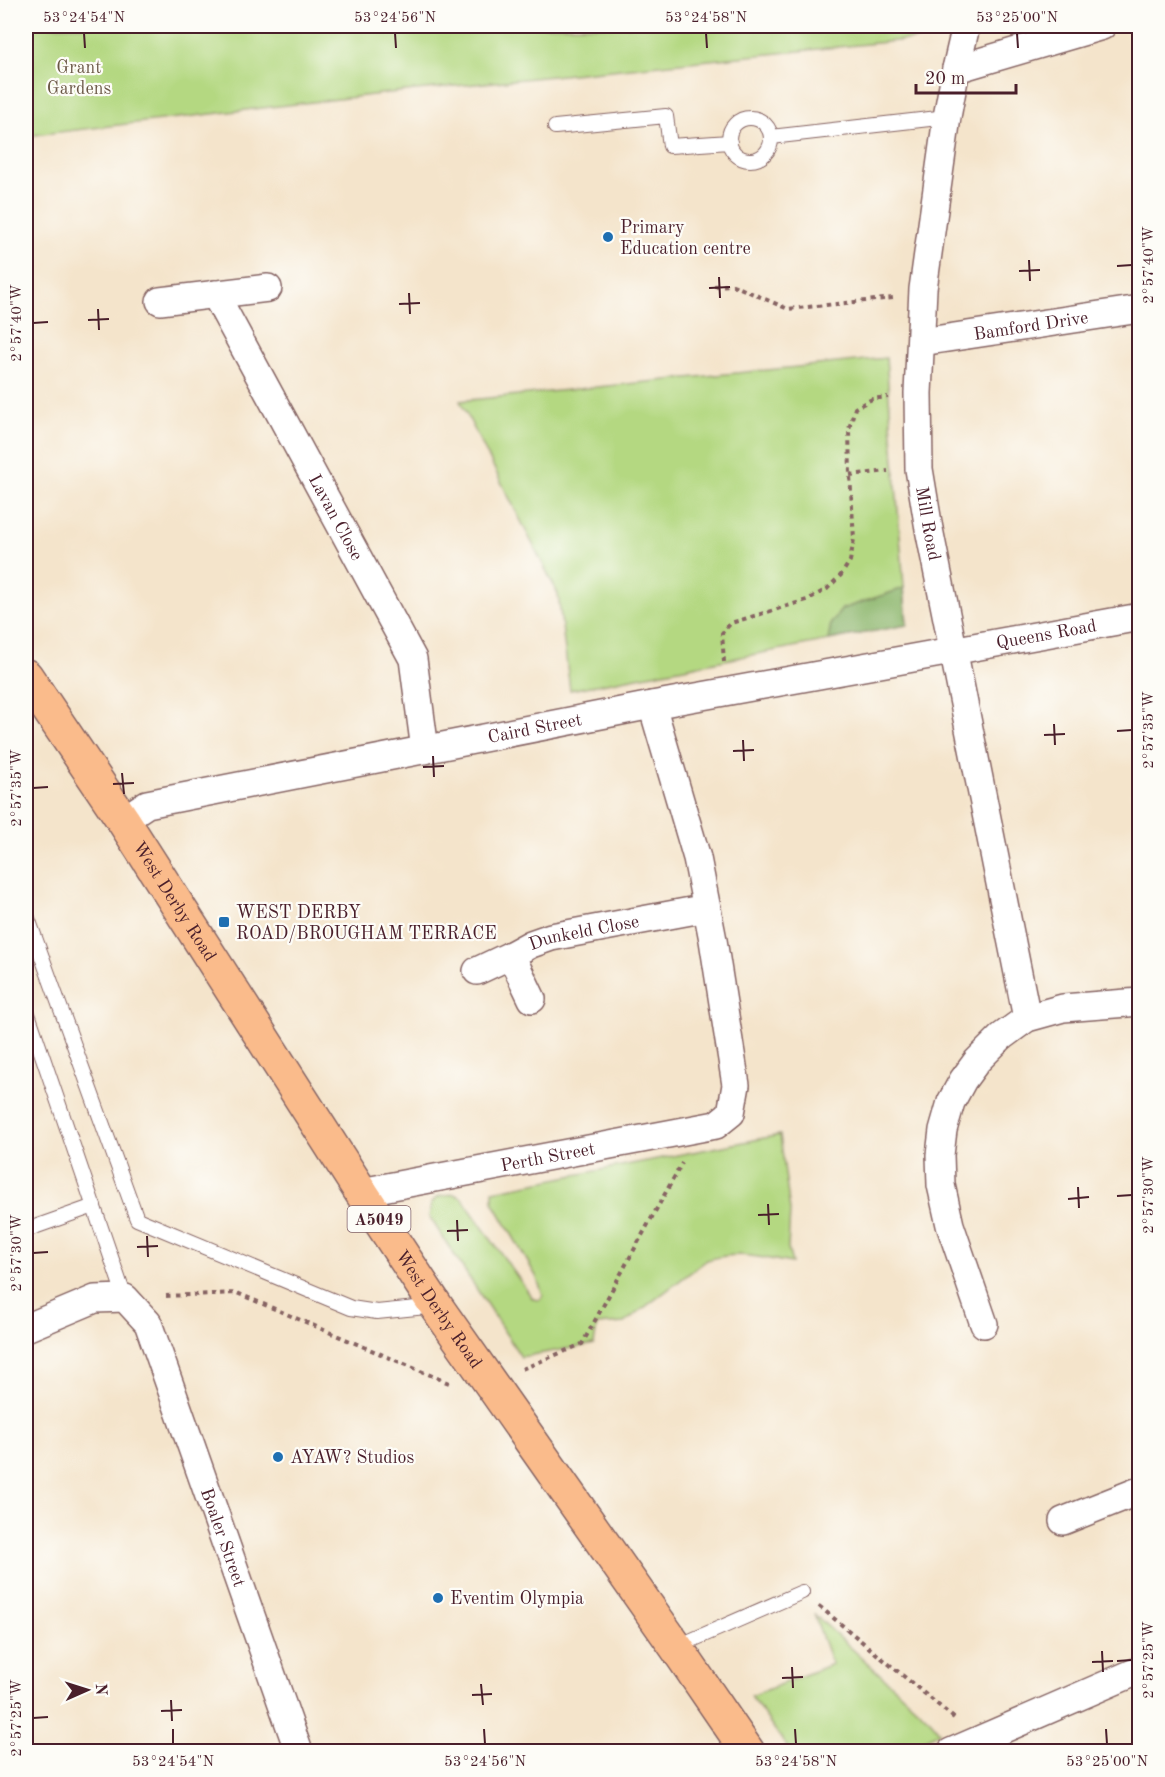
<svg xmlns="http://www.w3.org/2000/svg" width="1165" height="1777" font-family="'Old Standard TT',serif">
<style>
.green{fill:#b4d881;stroke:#7f7c56;stroke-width:1.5}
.forest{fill:#8fb86f;stroke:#6c6c4d;stroke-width:1.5}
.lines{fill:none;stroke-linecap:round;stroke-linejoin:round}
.lane-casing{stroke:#866463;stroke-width:16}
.street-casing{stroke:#866463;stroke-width:30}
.highway-casing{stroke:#866463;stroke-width:36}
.path{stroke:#866463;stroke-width:4;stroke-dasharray:4.5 4.5;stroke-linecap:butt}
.lane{stroke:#fff;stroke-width:14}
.street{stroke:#fff;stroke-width:27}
.highway{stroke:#fabb8b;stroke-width:33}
.ticks{fill:none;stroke:#4a1f2b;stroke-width:2}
.poi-dot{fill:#1f6fb2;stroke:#fdfcf7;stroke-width:2}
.labels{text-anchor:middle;stroke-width:4.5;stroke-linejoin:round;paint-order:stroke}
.shield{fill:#fdfcf7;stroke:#806168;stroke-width:1.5}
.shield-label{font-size:16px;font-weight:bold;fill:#4a1f2b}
.park-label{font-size:18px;fill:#6a5645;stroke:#fdfcf7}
.poi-label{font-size:18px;fill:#4a1f2b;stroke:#fdfcf7;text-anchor:start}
.street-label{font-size:18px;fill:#4a1f2b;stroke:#fdfcf7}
.neatline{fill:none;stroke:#4a1f2b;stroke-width:2}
.ticks-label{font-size:15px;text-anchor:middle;fill:#4a1f2b}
</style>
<rect width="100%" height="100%" fill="#fdfcf7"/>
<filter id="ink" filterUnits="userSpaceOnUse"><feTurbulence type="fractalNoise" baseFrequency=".0167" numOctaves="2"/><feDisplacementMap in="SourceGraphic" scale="12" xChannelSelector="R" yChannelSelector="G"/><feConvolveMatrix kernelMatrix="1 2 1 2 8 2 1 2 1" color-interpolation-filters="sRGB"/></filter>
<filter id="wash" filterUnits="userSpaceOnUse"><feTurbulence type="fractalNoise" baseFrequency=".008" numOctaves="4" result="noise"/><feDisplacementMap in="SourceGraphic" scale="24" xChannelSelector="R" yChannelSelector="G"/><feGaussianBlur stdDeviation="1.35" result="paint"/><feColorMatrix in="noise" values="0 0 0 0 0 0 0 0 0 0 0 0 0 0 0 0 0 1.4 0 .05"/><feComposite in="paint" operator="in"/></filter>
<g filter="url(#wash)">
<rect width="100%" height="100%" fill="#f4e4cb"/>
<g class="green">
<path d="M26 26H939L935 37 406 91 26 136Z"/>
<path d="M886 358 907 625 570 690 558 594 460 401Z"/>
<path d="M780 1135 790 1211 788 1248 792 1263C761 1258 738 1250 707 1260L624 1323 597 1325 594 1344 521 1357 429 1216 431 1204 437 1197 454 1194 462 1198 533 1299 540 1300 543 1295 536 1276 493 1202V1191Z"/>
<path d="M814 1614 931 1721 940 1732 901 1751H790L751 1696 832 1664Z"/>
</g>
<path class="forest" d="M904 588 907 625 828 640 831 623 842 609Z"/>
</g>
<g filter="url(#ink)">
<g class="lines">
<defs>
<g id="lane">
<circle cx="750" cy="139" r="21"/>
<path d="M555 127 666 116 670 146 730 142"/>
<path d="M771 137 947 117"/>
<path d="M26 913 137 1219 351 1308 377 1312 436 1306"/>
<path d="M26 1008 125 1298"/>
<path d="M26 1230 94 1206"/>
<path d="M676 1647 802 1592"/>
</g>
<g id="street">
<path id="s1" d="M966 26 956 69 947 117 923 289 918 393 919 469 929 529 1027 1018"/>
<path d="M956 69 1102 26"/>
<path id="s2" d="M215 294 413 659 425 750"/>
<path d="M160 301 268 288"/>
<path id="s3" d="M921 342 1140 309"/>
<path id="s4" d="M123 820 147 804 652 705 1140 617"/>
<path d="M477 971 511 955"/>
<path id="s5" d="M532 999 511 955 531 944 551 937 707 908"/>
<path id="s6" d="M361 1192 716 1125 731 1113 736 1085 713 940 697 858 652 705"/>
<path d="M984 1324 950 1225 941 1185 940 1155 943 1130 951 1102 963 1080 977 1061 1001 1037 1027 1018 1063 1008 1140 1002"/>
<path id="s7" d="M26 1328 95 1299 125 1298 148 1323 299 1752"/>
<path d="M1063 1521 1136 1492 1140 1494"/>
<path d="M951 1752 1140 1670"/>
</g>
<g id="highway">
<path id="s8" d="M26 676 123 820 361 1192 436 1306 676 1647 748 1752"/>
</g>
</defs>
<use href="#lane" class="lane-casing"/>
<use href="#street" class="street-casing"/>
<use href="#highway" class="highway-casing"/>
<g class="path">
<path d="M714 286 733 285 788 309 894 298"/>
<path d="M850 475 888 471"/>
<path d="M724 662 722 633 731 623 807 600 827 589 841 575 850 561 854 539 850 475 849 429 855 408 872 399 888 397"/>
<path d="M166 1296 237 1293 449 1383"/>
<path d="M522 1369 582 1344 682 1163"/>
<path d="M819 1606 954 1718"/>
</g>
<use href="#lane" class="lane"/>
<use href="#street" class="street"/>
<use href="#highway" class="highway"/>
</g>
</g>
<path class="ticks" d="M84 33 85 48M395 33 396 48M706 33 707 48M1017 33 1018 48M1029 260 1030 281M1117 266 1132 265M1019 271 1040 270M719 277 720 298M709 288 730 287M409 293 410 314M399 304 420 303M98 309 99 330M88 320 109 319M33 323 48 322M1054 724 1055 745M1117 731 1132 730M1044 735 1065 734M743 740 744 761M733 751 754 750M433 756 434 777M423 767 444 766M122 773 124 794M113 784 134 783M33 788 48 787M1078 1187 1079 1208M1117 1196 1132 1195M1068 1199 1089 1197M768 1204 769 1225M758 1215 779 1214M457 1220 458 1241M447 1231 468 1230M147 1236 148 1257M137 1247 158 1246M33 1253 48 1252M1102 1651 1103 1672M1117 1661 1132 1660M1092 1662 1113 1661M792 1667 793 1688M782 1678 803 1677M481 1684 483 1705M472 1695 492 1694M171 1700 172 1721M161 1711 182 1710M33 1718 48 1717M173 1729V1744M484 1729 485 1744M795 1729 796 1744M1106 1729 1107 1744"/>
<g class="poi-dot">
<circle cx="608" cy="237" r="6"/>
<rect x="218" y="916" width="12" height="12" rx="3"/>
<circle cx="278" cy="1457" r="6"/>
<circle cx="438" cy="1598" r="6"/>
</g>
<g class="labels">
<rect class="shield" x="347.5" y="1206" width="63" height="26" rx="4.5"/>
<g class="shield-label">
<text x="379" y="1225">A5049</text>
</g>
<g class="park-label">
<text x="79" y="73">Grant<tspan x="79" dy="21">Gardens</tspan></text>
</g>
<g class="poi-label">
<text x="620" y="233">Primary<tspan x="620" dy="21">Education centre</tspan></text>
<text x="236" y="918">WEST DERBY<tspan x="236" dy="21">ROAD/BROUGHAM TERRACE</tspan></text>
<text x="290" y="1463">AYAW? Studios</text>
<text x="450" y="1604">Eventim Olympia</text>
</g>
<g class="street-label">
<text dy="6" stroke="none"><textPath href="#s3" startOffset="111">Bamford Drive</textPath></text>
<text dy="6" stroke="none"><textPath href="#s2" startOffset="254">Lavan Close</textPath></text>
<text dy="6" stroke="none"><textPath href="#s1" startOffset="502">Mill Road</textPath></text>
<text dy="6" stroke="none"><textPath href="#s4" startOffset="944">Queens Road</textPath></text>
<text dy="6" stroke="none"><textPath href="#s4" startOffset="424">Caird Street</textPath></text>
<text dy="6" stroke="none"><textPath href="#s8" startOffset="270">West Derby Road</textPath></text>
<text dy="6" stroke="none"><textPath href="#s5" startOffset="126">Dunkeld Close</textPath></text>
<text dy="6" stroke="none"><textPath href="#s6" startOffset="190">Perth Street</textPath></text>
<text dy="6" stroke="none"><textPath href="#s8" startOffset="756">West Derby Road</textPath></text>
<text dy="6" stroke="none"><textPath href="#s7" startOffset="366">Boaler Street</textPath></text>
</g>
</g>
<rect width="1165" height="1777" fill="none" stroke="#fdfcf7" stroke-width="66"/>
<g transform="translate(87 1690) rotate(87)" stroke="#fdfcf7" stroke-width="4.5" paint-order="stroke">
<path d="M0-4.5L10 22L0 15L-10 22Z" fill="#4a1f2b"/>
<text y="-9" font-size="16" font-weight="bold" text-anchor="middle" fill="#4a1f2b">N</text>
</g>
<path d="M916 84v9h100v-9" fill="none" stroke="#4a1f2b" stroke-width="3"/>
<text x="925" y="84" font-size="18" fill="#4a1f2b" stroke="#fdfcf7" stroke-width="4.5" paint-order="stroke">20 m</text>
<rect x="33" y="33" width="1099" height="1711" class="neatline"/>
<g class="ticks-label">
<text x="84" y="22">53°24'54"N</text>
<text x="395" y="22">53°24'56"N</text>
<text x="706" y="22">53°24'58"N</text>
<text x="1017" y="22">53°25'00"N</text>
<text transform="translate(1148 265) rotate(-90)" y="5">2°57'40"W</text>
<text transform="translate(16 323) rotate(-90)" y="5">2°57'40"W</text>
<text transform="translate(1148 730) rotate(-90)" y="5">2°57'35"W</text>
<text transform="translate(16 788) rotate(-90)" y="5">2°57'35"W</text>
<text transform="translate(1148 1195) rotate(-90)" y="5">2°57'30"W</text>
<text transform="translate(16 1253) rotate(-90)" y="5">2°57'30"W</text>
<text transform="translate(1148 1660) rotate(-90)" y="5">2°57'25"W</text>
<text transform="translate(16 1718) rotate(-90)" y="5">2°57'25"W</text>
<text x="173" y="1766">53°24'54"N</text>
<text x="485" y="1766">53°24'56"N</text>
<text x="796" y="1766">53°24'58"N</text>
<text x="1107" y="1766">53°25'00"N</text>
</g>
</svg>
